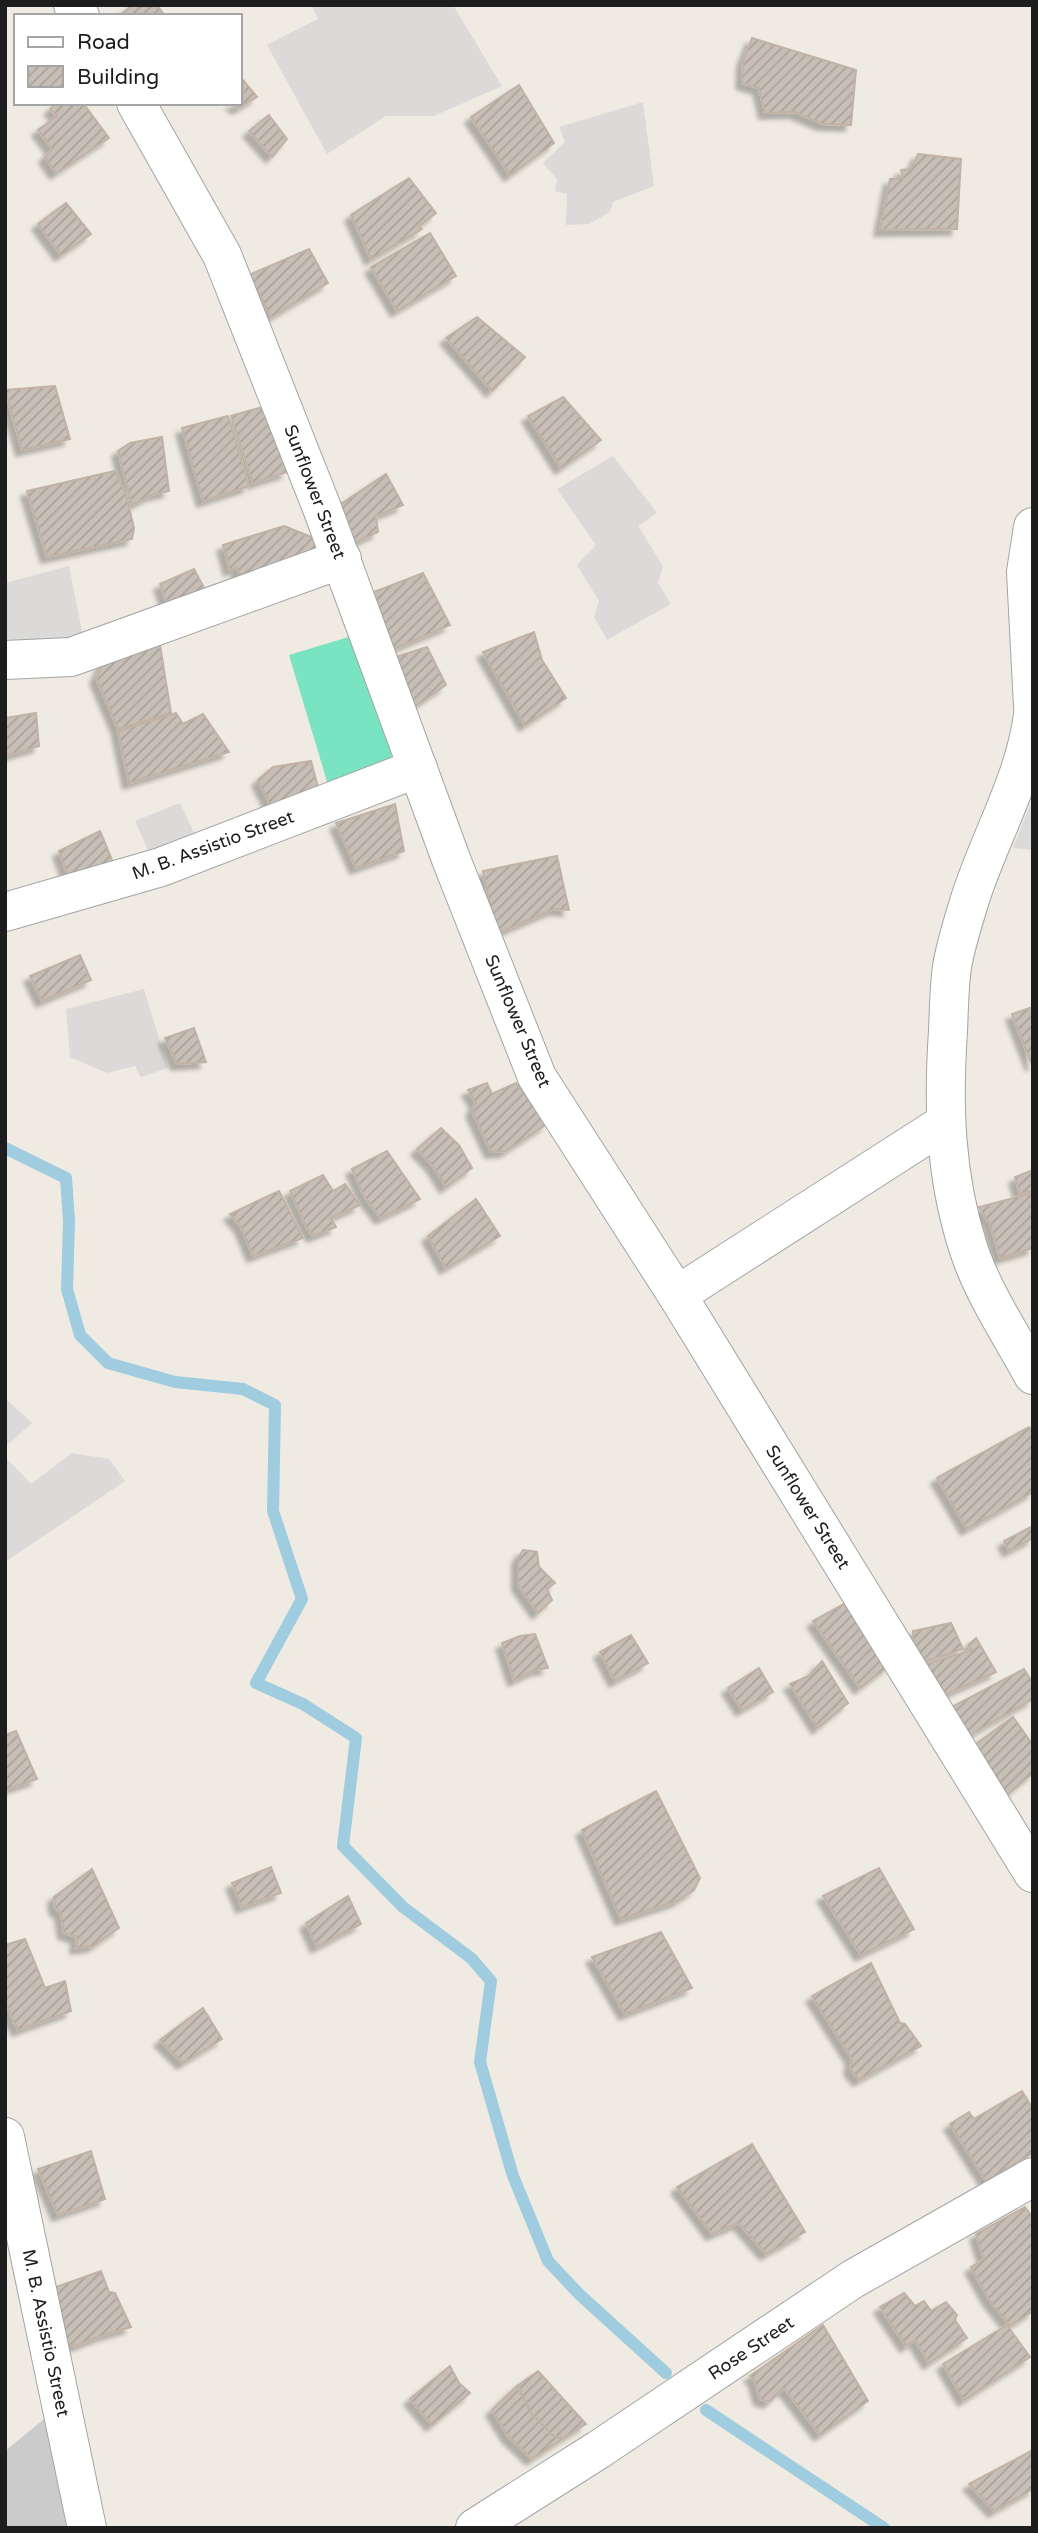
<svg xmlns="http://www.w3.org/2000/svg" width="1038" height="2533" font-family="'Varela Round',sans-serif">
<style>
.residential{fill:#dbdad9}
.religious{fill:#cbcbcb}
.pitch{fill:#7ae3c1}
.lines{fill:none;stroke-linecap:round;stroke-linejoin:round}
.stream{stroke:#9fccdf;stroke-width:12}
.building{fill:url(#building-hatch);stroke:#c1b2a3;stroke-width:2;filter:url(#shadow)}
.minor-casing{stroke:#a4a4a4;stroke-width:40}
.minor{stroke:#fff;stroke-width:38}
.labels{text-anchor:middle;stroke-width:6;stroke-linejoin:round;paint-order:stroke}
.street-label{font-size:18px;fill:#1d1d1d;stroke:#fff}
</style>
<defs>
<pattern id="building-hatch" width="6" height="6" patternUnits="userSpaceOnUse" patternTransform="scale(1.75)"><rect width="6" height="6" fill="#c7beb5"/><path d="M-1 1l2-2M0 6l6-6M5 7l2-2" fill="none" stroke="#aaa39b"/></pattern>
<filter id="shadow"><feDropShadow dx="-6" dy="6" stdDeviation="2" flood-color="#0004"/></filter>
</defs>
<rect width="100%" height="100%" fill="#efebe2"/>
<g class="residential">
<path d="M311 5H453L502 86 434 116H386L327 154 267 45 318 19Z"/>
<path d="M643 102 654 186 613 202 610 212 589 224 566 225 567 194 555 191 557 179 543 163 565 142 559 127Z"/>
<path d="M613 456 657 513 638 526 663 566 658 583 671 604 607 640 594 617 599 601 577 565 596 545 557 489Z"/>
<path d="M69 566 84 641 5 661V583Z"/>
<path d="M1033 798V850L1013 848Z"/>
<path d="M180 803 195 835 150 854 135 821Z"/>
<path d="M144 989 168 1068 141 1077 135 1066 107 1073 70 1057 66 1009Z"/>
<path d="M5 1398 32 1423 5 1447Z"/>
<path d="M72 1453 109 1459 125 1481 5 1562V1457L31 1484Z"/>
</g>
<path class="religious" d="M44 2419 77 2528H5V2451Z"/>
<path class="pitch" d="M355 635 395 767 329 788 289 655Z"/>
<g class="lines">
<g class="stream">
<path d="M5 1148 66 1178 69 1221 67 1289 80 1335 108 1363 175 1382 243 1389 275 1405 273 1511 302 1599 256 1683 303 1704 356 1738 343 1846 403 1907 471 1958 491 1981 480 2062 513 2176 548 2261 579 2294 666 2373"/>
<path d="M706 2410 884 2528"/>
</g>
</g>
<g class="building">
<path d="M132 5H157L165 16H119Z"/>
<path d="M752 38 856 70 851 125 823 124 795 112 765 113 759 88 742 83 743 61Z"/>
<path d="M243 80 257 97 238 108 232 103H240V83Z"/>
<path d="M519 85 554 143 510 175 471 117Z"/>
<path d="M57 103H83L109 138 56 173 45 157 52 149 38 130 57 116 50 109Z"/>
<path d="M269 115 287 139 272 157 249 131Z"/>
<path d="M918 154 961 159 957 229 880 230 890 179 903 178 901 170 911 169Z"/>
<path d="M409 178 436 213 419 226 422 229 371 259 351 215Z"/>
<path d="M66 203 91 234 61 255 38 224Z"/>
<path d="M430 233 456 276 397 311 371 267Z"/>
<path d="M309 249 328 283 271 317 249 275Z"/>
<path d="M477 317 525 357 492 391 446 338Z"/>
<path d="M55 386 70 439 22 450 5 390Z"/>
<path d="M563 397 601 440 561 468 528 416Z"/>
<path d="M266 406 287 472 253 483 231 416Z"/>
<path d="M228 416 249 486 203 501 182 428Z"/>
<path d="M162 437 169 491 151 495 132 505 118 451 130 443Z"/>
<path d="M115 471 126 495 134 528 132 539 47 557 27 491Z"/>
<path d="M386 474 403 505 376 516 378 532 348 546 335 508Z"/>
<path d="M284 526 314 538 320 560 246 586 236 567 230 570 223 545Z"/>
<path d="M194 569 210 599 171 614 160 584Z"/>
<path d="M423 573 450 625 382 654 366 595Z"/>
<path d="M534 632 542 660 566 698 525 725 483 652Z"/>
<path d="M159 639 171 713 118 729 96 678 108 652Z"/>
<path d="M427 647 446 685 414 707 392 658Z"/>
<path d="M36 713 39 746 5 756V718Z"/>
<path d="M176 713 183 724 203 714 229 752 129 783 118 731Z"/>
<path d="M311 761 319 791 274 812 258 780 273 767Z"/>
<path d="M395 804 404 851 356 868 336 823Z"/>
<path d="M100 831 117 872 72 886 59 851Z"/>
<path d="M557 856 569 910 554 909 496 934 483 871Z"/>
<path d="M80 955 91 980 42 1001 30 976Z"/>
<path d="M1033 1007V1065H1032L1012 1014Z"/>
<path d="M194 1028 206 1062 177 1064 165 1038Z"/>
<path d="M487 1083 492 1094 516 1083 547 1124 506 1151 491 1152 472 1111 476 1103 468 1090Z"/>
<path d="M441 1128 459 1145 472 1168 446 1187 432 1165 417 1149Z"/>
<path d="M387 1151 420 1199 381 1218 364 1196 352 1169Z"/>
<path d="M1033 1170V1191L1020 1194 1015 1177Z"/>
<path d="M323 1175 333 1191 345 1184 360 1205 331 1218 336 1227 313 1236 307 1228 290 1191Z"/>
<path d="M279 1191 303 1238 253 1256 241 1227 230 1214Z"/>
<path d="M1033 1193V1248L1000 1258 990 1224 979 1207Z"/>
<path d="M476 1199 500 1236 446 1268 428 1236Z"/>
<path d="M1029 1427 1033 1434V1492L967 1529 937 1478Z"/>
<path d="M1033 1526V1538L1009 1551 1004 1541Z"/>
<path d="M523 1550 537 1552 539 1567 555 1583 547 1589 552 1600 538 1613 518 1585V1558Z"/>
<path d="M844 1604 868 1618 890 1665 860 1688 813 1621Z"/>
<path d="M951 1623 963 1649 915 1665 913 1631Z"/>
<path d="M535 1634 548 1668 535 1670 514 1680 502 1643 520 1636Z"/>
<path d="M631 1635 648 1663 615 1681 600 1652Z"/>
<path d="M976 1638 996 1672 931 1701 917 1667 972 1650 968 1645Z"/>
<path d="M822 1661 848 1703 818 1728 790 1684 809 1676Z"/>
<path d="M759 1668 773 1692 742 1710 728 1688Z"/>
<path d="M1024 1669 1032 1682 1033 1699 963 1739 944 1711Z"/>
<path d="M1013 1717 1033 1745V1773L1007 1795 972 1747Z"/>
<path d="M16 1731 37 1779 5 1790V1735Z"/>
<path d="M656 1791 700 1878 694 1890 677 1901 621 1919 582 1830Z"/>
<path d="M271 1867 281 1893 242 1907 232 1883Z"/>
<path d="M879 1868 914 1929 861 1955 823 1896Z"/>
<path d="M92 1869 119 1928 93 1946 76 1948 77 1937 64 1933 61 1913 55 1908 54 1897Z"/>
<path d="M348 1896 361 1924 317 1947 306 1923Z"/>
<path d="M661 1932 692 1988 625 2014 592 1957Z"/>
<path d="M25 1939 45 1988 65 1981 71 2011 18 2030 5 2003V1945Z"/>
<path d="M871 1963 900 2023 905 2024 921 2046 859 2080 850 2069 852 2059 812 1996Z"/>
<path d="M203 2008 222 2039 183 2063 160 2040Z"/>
<path d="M1022 2091 1033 2109V2153L986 2181 950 2124 969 2112 974 2119Z"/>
<path d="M752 2144 805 2232 766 2254 739 2223 712 2234 677 2187Z"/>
<path d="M91 2151 105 2199 58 2215 38 2169Z"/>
<path d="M1025 2207 1033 2218V2311L1010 2326 990 2301 971 2267 984 2259 976 2234Z"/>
<path d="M101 2271 109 2292 115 2293 131 2327 103 2335 77 2345 54 2347 42 2292Z"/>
<path d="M904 2293 915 2306 924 2301 931 2311 946 2302 957 2315 955 2320 967 2338 929 2363 915 2340 906 2346 880 2307Z"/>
<path d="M823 2325 868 2401 820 2435 784 2388 769 2402 760 2399 754 2379 750 2376Z"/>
<path d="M1007 2325 1030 2357 964 2400 943 2364Z"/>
<path d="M450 2366 459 2383 470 2393 432 2425 410 2399Z"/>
<path d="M538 2371 586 2424 562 2439 552 2435 532 2414 517 2386Z"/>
<path d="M517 2386 532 2414 552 2435 562 2439 532 2459 508 2436 492 2410Z"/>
<path d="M1033 2450V2489L994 2511 969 2484Z"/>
</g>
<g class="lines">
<defs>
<g id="minor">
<path d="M73 5 80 16"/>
<path d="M136 103 222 255 322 508 451 859 537 1077 677 1295 1033 1873"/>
<path d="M1033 527 1026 572 1033 706"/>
<path d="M5 660 71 657 342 559"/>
<path d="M1033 715C1025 778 991 835 971 896 964 919 956 943 952 967 949 988 949 1010 948 1031 943 1105 945 1176 968 1247 982 1292 1011 1334 1033 1375"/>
<path d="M5 912 161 867 418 768"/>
<path d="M677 1295 945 1123"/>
<path d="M5 2137 87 2528"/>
<path d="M475 2528 598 2450 853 2279 1033 2177"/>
</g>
</defs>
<use href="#minor" class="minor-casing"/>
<use href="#minor" class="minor"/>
</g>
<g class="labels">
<g class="street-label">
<text transform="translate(315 492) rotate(69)" y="6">Sunflower Street</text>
<text transform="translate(213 845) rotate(-20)" y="6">M. B. Assistio Street</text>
<text transform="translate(518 1021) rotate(67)" y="6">Sunflower Street</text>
<text transform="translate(808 1507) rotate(58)" y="6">Sunflower Street</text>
<text transform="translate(46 2333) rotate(78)" y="6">M. B. Assistio Street</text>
<text transform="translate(751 2348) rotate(-34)" y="6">Rose Street</text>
</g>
</g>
<rect width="1038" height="2533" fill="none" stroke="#1d1d1d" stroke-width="14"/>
<rect x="14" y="14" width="228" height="91" fill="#ffffff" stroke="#a5a5a5" stroke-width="2"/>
<rect x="28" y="37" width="35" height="10" fill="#ffffff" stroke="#a5a5a5" stroke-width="2"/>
<text x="77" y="49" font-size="21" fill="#1d1d1d">Road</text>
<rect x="28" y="66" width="35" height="21" fill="url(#building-hatch)" stroke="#a5a5a5" stroke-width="2"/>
<text x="77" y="84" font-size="21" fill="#1d1d1d">Building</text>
</svg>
